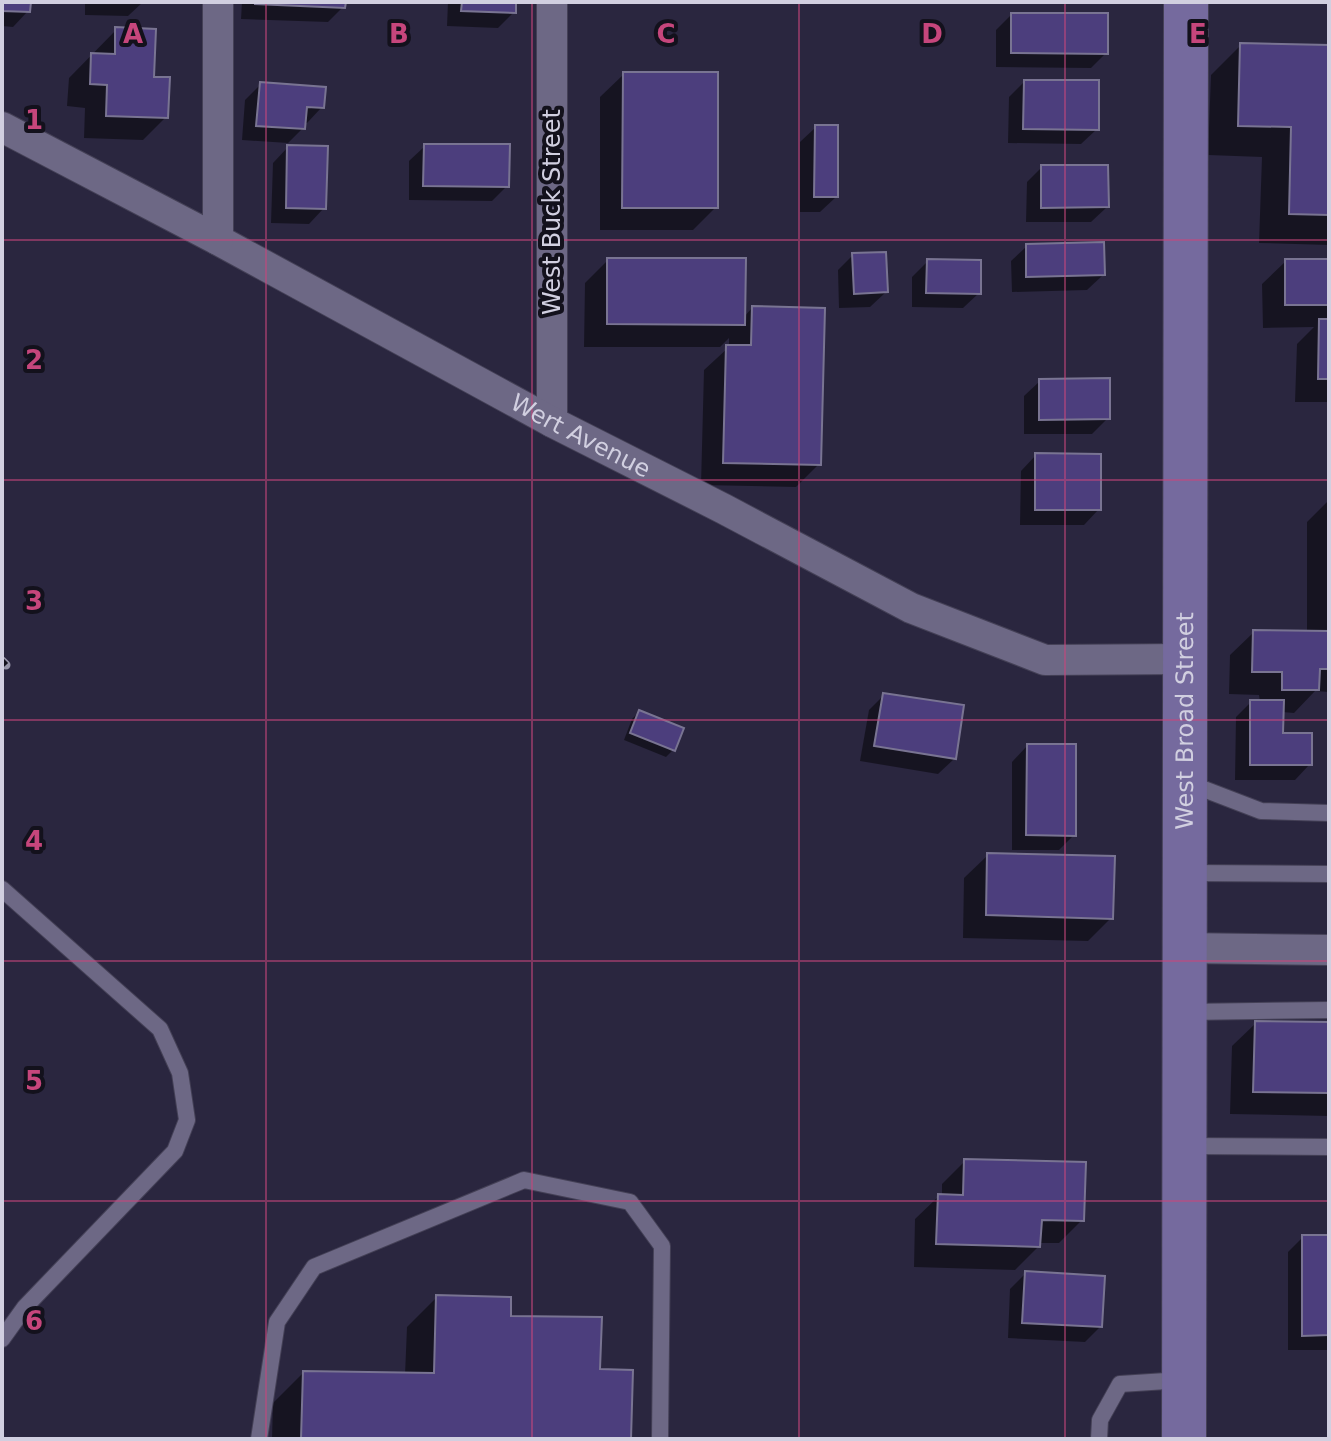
<svg xmlns="http://www.w3.org/2000/svg" width="1331" height="1441" font-family="'DejaVu Sans',sans-serif">
<rect width="100%" height="100%" fill="#2a263f"/>
<g fill="#0007">
<path d="M2 2H29L28 11 13 27 2 26Z"/>
<path d="M85 2H143L128 16 85 15Z"/>
<path d="M242 2H344L343 7 328 22 241 19Z"/>
<path d="M448 2H514V12L498 28 447 26Z"/>
<path d="M1011 15 1106 53 1091 68 996 67V30Z"/>
<path d="M116 30 152 79 166 117 143 140 84 138 85 108 67 106 69 78Z"/>
<path d="M1241 45 1329 47V245L1259 243 1262 157 1208 155 1211 75Z"/>
<path d="M624 74 716 207 693 230H600V97Z"/>
<path d="M1024 82 1097 129 1081 144 1008 143 1009 97Z"/>
<path d="M260 85 322 107 307 123H304L303 128 288 143 242 140 245 100Z"/>
<path d="M816 127 836 197 820 212H800V142Z"/>
<path d="M425 146 507 186 492 201 409 200V161Z"/>
<path d="M288 147 324 208 309 224 271 223 273 163Z"/>
<path d="M1042 167 1107 207 1091 222H1026L1027 182Z"/>
<path d="M1027 246 1103 275 1087 290 1012 292 1011 261Z"/>
<path d="M853 255 886 292 870 307 839 308 838 270Z"/>
<path d="M608 260 743 318 752 308 819 464 796 487 701 485 704 370 729 347V338L720 347H584L585 283Z"/>
<path d="M928 261 979 293 963 308 912 307V277Z"/>
<path d="M1286 261H1329V402H1295L1297 344 1314 327 1263 328 1262 284Z"/>
<path d="M1040 381 1108 418 1092 434H1024V396Z"/>
<path d="M1036 455 1099 509 1084 525H1020L1021 471Z"/>
<path d="M1329 500V692L1315 691 1294 713 1282 712 1281 735 1310 764 1295 780H1235L1236 717 1251 702H1260L1259 695 1229 694 1230 655 1254 632 1307 633V522Z"/>
<path d="M884 695 954 759 938 774 860 761 869 710Z"/>
<path d="M639 712 673 750 666 757 624 740 632 719Z"/>
<path d="M1027 746 1074 835 1059 850H1012V762Z"/>
<path d="M988 855 1111 918 1088 941 963 938 964 878Z"/>
<path d="M1256 1023 1329 1024V1116L1230 1114 1232 1046Z"/>
<path d="M965 1161 1082 1220 1059 1243H1038V1247L1015 1270 914 1267 915 1219 939 1196H942V1184Z"/>
<path d="M1303 1237H1329V1350H1288V1252Z"/>
<path d="M1026 1273 1100 1327 1085 1342 1008 1338 1010 1289Z"/>
<path d="M437 1297 509 1317 598 1371 629 1439H272L273 1403 303 1373 405 1375 407 1327Z"/>
</g>
<g fill="#4c3e7d" stroke="#797492" stroke-width="2">
<path d="M2 2H31L30 12 2 11Z"/>
<path d="M255 2H346L345 8 255 4Z"/>
<path d="M462 2H516V13L461 11Z"/>
<path d="M1011 13H1108V54L1011 53Z"/>
<path d="M115 27 156 29 154 77H170L168 118 106 116 107 85 90 84 91 53 115 54Z"/>
<path d="M1240 43 1329 45V215L1289 214 1291 127 1238 126Z"/>
<path d="M623 72H718V208H622Z"/>
<path d="M1024 80H1099V130L1023 129Z"/>
<path d="M260 82 326 87 324 108 307 107 305 129 256 126Z"/>
<path d="M815 125H838V197H814Z"/>
<path d="M424 144H510L509 187 423 186Z"/>
<path d="M287 145 328 146 326 209 286 208Z"/>
<path d="M1041 165H1108L1109 207 1041 208Z"/>
<path d="M1104 242 1105 275 1026 277V244Z"/>
<path d="M886 252 888 292 854 294 852 253Z"/>
<path d="M607 258H746L745 325 607 324Z"/>
<path d="M927 259 981 260V294L926 293Z"/>
<rect x="1285" y="259" width="44" height="46"/>
<path d="M752 306 825 308 821 465 723 463 726 345H751Z"/>
<path d="M1319 319H1329V379H1318Z"/>
<path d="M1110 378V419L1039 420V379Z"/>
<path d="M1035 453 1101 454V510H1035Z"/>
<path d="M1253 630 1329 631V669H1320L1319 690H1282V672H1252Z"/>
<path d="M883 693 964 705 956 759 874 746Z"/>
<path d="M1250 700H1284L1283 733H1312V765H1250Z"/>
<path d="M639 710 684 728 675 751 630 733Z"/>
<path d="M1027 744H1076V836L1026 835Z"/>
<path d="M987 853 1115 856 1113 919 986 915Z"/>
<path d="M1255 1021 1329 1022V1093L1253 1092Z"/>
<path d="M964 1159 1086 1162 1084 1221 1042 1220 1040 1247 936 1244 938 1194 963 1195Z"/>
<path d="M1302 1235H1329V1335L1302 1336Z"/>
<path d="M1025 1271 1105 1276 1102 1327 1022 1323Z"/>
<path d="M436 1295 511 1297V1316L602 1317 600 1369 633 1370 631 1439H301L303 1371 434 1373Z"/>
</g>
<g fill="none" stroke-linecap="round" stroke-linejoin="round">
<g stroke="#444056" stroke-width="18">
<g id="service">
<path d="M1188 783 1261 811 1329 813"/>
<path d="M1185 873 1329 874"/>
<path d="M2 889 160 1029 180 1073 187 1120 175 1151 25 1307 2 1339"/>
<path d="M1187 1012 1329 1010"/>
<path d="M1185 1146 1329 1147"/>
<path d="M259 1439 277 1322 314 1267 524 1180 630 1202 662 1246 660 1439"/>
<path d="M1099 1439 1100 1420 1120 1384 1182 1380"/>
</g>
</g>
<g stroke="#444056" stroke-width="32">
<g id="minor">
<path d="M552 2V422"/>
<path id="s1" d="M2 127 218 240 552 422 724 509 911 608 1045 660 1183 659"/>
<path d="M218 240V2"/>
<path d="M1184 948 1329 950"/>
</g>
</g>
<g stroke="#444056" stroke-width="46">
<g id="secondary">
<path id="s2" d="M1184 1439 1186 2"/>
</g>
</g>
<use href="#service" stroke="#6d6885" stroke-width="16"/>
<use href="#minor" stroke="#6d6885" stroke-width="30"/>
<use href="#secondary" stroke="#756a9e" stroke-width="44"/>
<g stroke="#9694a7" stroke-width="9">
<path id="rail" d="M2 661 6 665"/>
</g>
<use href="#rail" stroke="#13111c" stroke-width="6" stroke-dasharray="18" stroke-linecap="butt"/>
</g>
<path fill="none" stroke="#c6467c" stroke-width="2" stroke-opacity="0.55" d="M266 2V1439M532 2V1439M799 2V1439M1065 2V1439M2 240H1329M2 480H1329M2 720H1329M2 961H1329M2 1201H1329"/>
<g text-anchor="middle" stroke-width="8" stroke-linejoin="round" paint-order="stroke">
<g font-size="24" fill="#d1cfe0" stroke="#13111c">
<text transform="translate(552 212) rotate(-90)" y="8">West Buck Street</text>
<text dy="8" stroke="none"><textPath href="#s1" startOffset="656">Wert Avenue</textPath></text>
<text dy="8" stroke="none"><textPath href="#s2" startOffset="718">West Broad Street</textPath></text>
</g>
</g>
<g font-size="26" text-anchor="middle" font-weight="bold" fill="#c6467c" stroke="#13111c" stroke-width="8" stroke-linejoin="round" paint-order="stroke">
<text x="133" y="43">A</text>
<text x="399" y="43">B</text>
<text x="666" y="43">C</text>
<text x="932" y="43">D</text>
<text x="1198" y="43">E</text>
<text x="34" y="129">1</text>
<text x="34" y="369">2</text>
<text x="34" y="610">3</text>
<text x="34" y="850">4</text>
<text x="34" y="1090">5</text>
<text x="34" y="1330">6</text>
</g>
<rect width="1331" height="1441" fill="none" stroke="#d1cfe0" stroke-width="8"/>
</svg>
